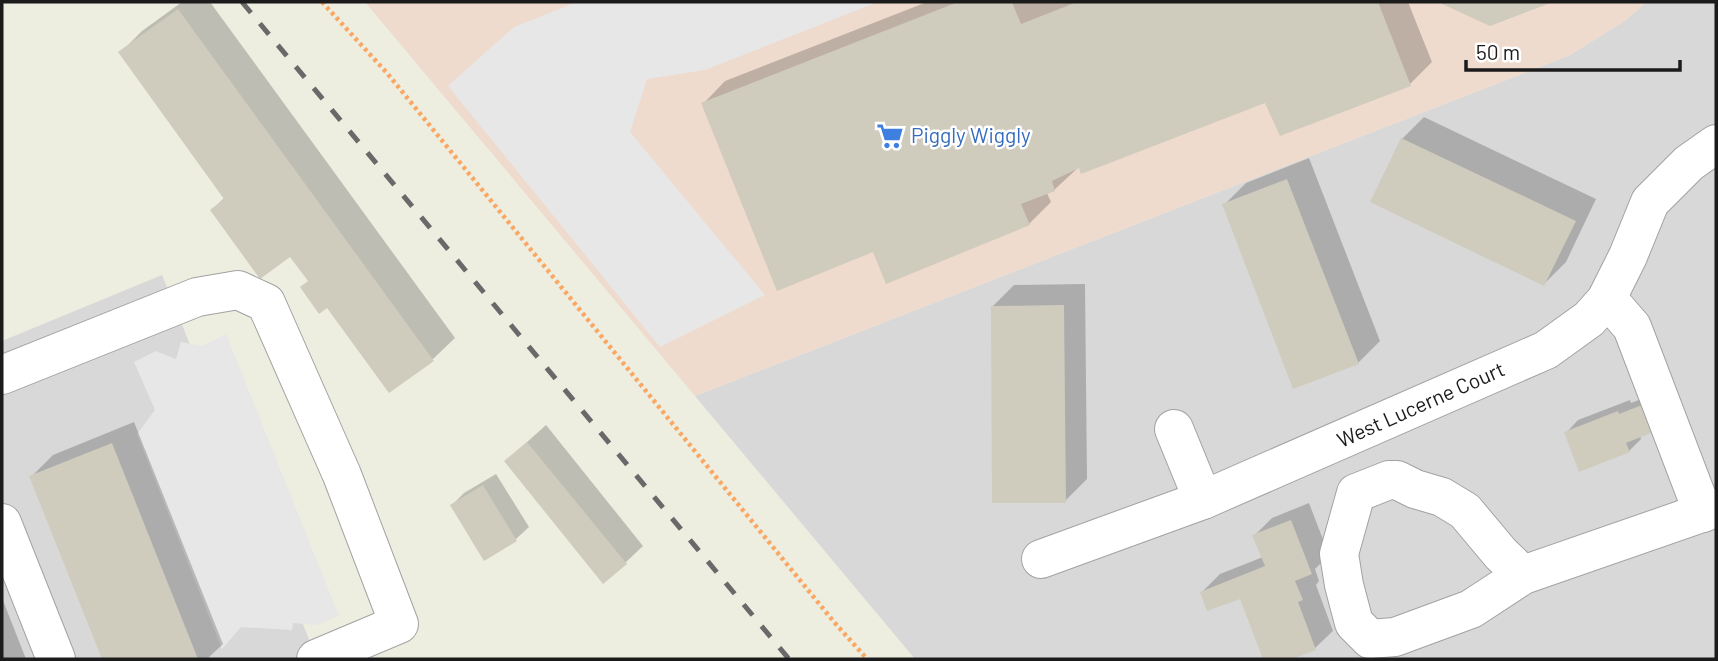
<svg xmlns="http://www.w3.org/2000/svg" width="1718" height="661" font-family="Barlow,sans-serif">
<rect width="100%" height="100%" fill="#edede0"/>
<g fill="#d9d8d8">
<path d="M1646 2H1716V659H915L695 396 1570 55 1626 20Z"/>
<path d="M162 275 317 659H2V341Z"/>
</g>
<path fill="#eedbce" d="M365 2H1646L1626 20 1570 55 695 396Z"/>
<g fill="#e7e7e7">
<path d="M577 2H878L705 70 647 79 630 132 765 295 660 347 448 86 514 27Z"/>
<path d="M226 334 339 616 316 625 293 623 292 630 241 627 222 649 137 434 155 410 134 362 156 351 176 359 181 342 202 346Z"/>
</g>
<g fill="#0003">
<path d="M182 2H210L455 338 433 359 309 280 291 255 212 210 225 197 120 53 142 31Z"/>
<path d="M927 2H1408L1432 62 1410 84 1265 100 1080 166 1054 190 1047 193 1051 202 1029 224 873 250 704 103 725 81Z"/>
<path d="M1442 2H1548L1490 24Z"/>
<path d="M1424 117 1596 199 1566 262 1544 284 1402 139Z"/>
<path d="M1309 158 1380 341 1358 363 1224 205 1246 183Z"/>
<path d="M1085 284 1087 479 1065 501 992 307 1014 285Z"/>
<path d="M1659 392 1640 436 1641 439 1629 451 1566 433 1578 420 1630 400 1631 403Z"/>
<path d="M134 422 223 644 207 659H104L31 477 53 455Z"/>
<path d="M546 425 643 546 625 563 506 461Z"/>
<path d="M496 474 529 527 516 539 484 559 452 505 464 493Z"/>
<path d="M1309 503 1329 555 1315 569 1319 581 1316 585 1333 631 1315 648 1287 659H1265L1241 596 1202 592 1220 574 1263 557 1255 535 1272 518Z"/>
<path d="M2 598 26 659H2Z"/>
</g>
<g fill="#cfcbbd">
<path d="M958 2H1012L1021 24 1077 2H1378L1411 86 1280 136 1265 103 1081 174 1079 168 1052 181 1055 191 1021 204 1030 225 886 284 873 252 777 291 701 103Z"/>
<path d="M1438 2H1553L1490 26Z"/>
<path d="M178 9 434 361 389 393 327 308 319 314 300 287 308 281 290 257 260 279 210 210 224 199 118 52Z"/>
<path d="M1401 138 1576 221 1544 286 1370 202Z"/>
<path d="M1287 179 1359 364 1293 389 1222 204Z"/>
<path d="M1064 305 1066 503H992L991 306Z"/>
<path d="M1647 403 1658 430 1626 443 1630 452 1579 472 1564 432 1618 411 1619 414Z"/>
<path d="M527 442 627 564 603 584 504 461Z"/>
<path d="M112 443 198 659H102L29 476Z"/>
<path d="M483 485 517 541 484 561 450 505Z"/>
<path d="M1291 520 1312 574 1295 581 1303 600 1298 602 1316 650 1292 659H1263L1240 599 1207 611 1200 592 1265 566 1252 535Z"/>
</g>
<g fill="none" stroke-linecap="round" stroke-linejoin="round">
<g stroke="#a2a2a2" stroke-width="40">
<g id="minor">
<path d="M1607 298 1632 327 1703 513"/>
<path d="M2 375 197 297 238 290 266 303 342 475 399 624 316 659"/>
<path d="M1174 429 1203 500"/>
<path d="M2 523 56 659"/>
<path d="M1041 559 1203 500 1546 350 1589 319 1606 300 1628 256 1650 202 1689 163 1716 144"/>
<path d="M1523 575 1501 554 1465 511 1442 497 1415 489 1397 480H1389L1356 493 1339 554 1344 585 1354 623 1370 639 1395 637 1471 609 1523 575 1716 508"/>
</g>
</g>
<path stroke="#faa763" stroke-width="4.5" stroke-dasharray="3.5 3.5" stroke-linecap="butt" d="M322 2 387 73 834 622 867 659"/>
<use href="#minor" stroke="#fff" stroke-width="38"/>
<path stroke="#696969" stroke-width="5" stroke-dasharray="14 14" stroke-linecap="butt" d="M242 2 789 659"/>
</g>
<defs>
<g id="supermarket-bare" transform="scale(2.1)"><path d="M-6-5.5h2.5l.6 2H6L4.5 2H-2.5L-4.4-4H-6ZM-1.5 3.2a1.3 1.3 0 1 0 .1 0ZM3 3.2a1.3 1.3 0 1 0 .1 0Z" fill="#3f7fe0" stroke="#fff" stroke-width="2.5" paint-order="stroke"/></g>
</defs>
<g fill-rule="evenodd">
<use href="#supermarket-bare" x="890" y="136"/>
</g>
<g text-anchor="middle" stroke-width="5" stroke-linejoin="round" paint-order="stroke">
<g font-size="21" fill="#366cbe" stroke="#fff" text-anchor="start">
<text x="911" y="143">Piggly Wiggly</text>
</g>
<g font-size="21" fill="#1b1b1b" stroke="#fff">
<text transform="translate(1421 405) rotate(-24)" y="7">West Lucerne Court</text>
</g>
</g>
<rect width="1718" height="661" fill="none" stroke="#1b1b1b" stroke-width="7"/>
<path d="M1466 60v10h214v-10" fill="none" stroke="#1b1b1b" stroke-width="3.5"/>
<text x="1476" y="60" font-size="21" fill="#1b1b1b" stroke="#ffffff" stroke-width="5" paint-order="stroke">50 m</text>
</svg>
